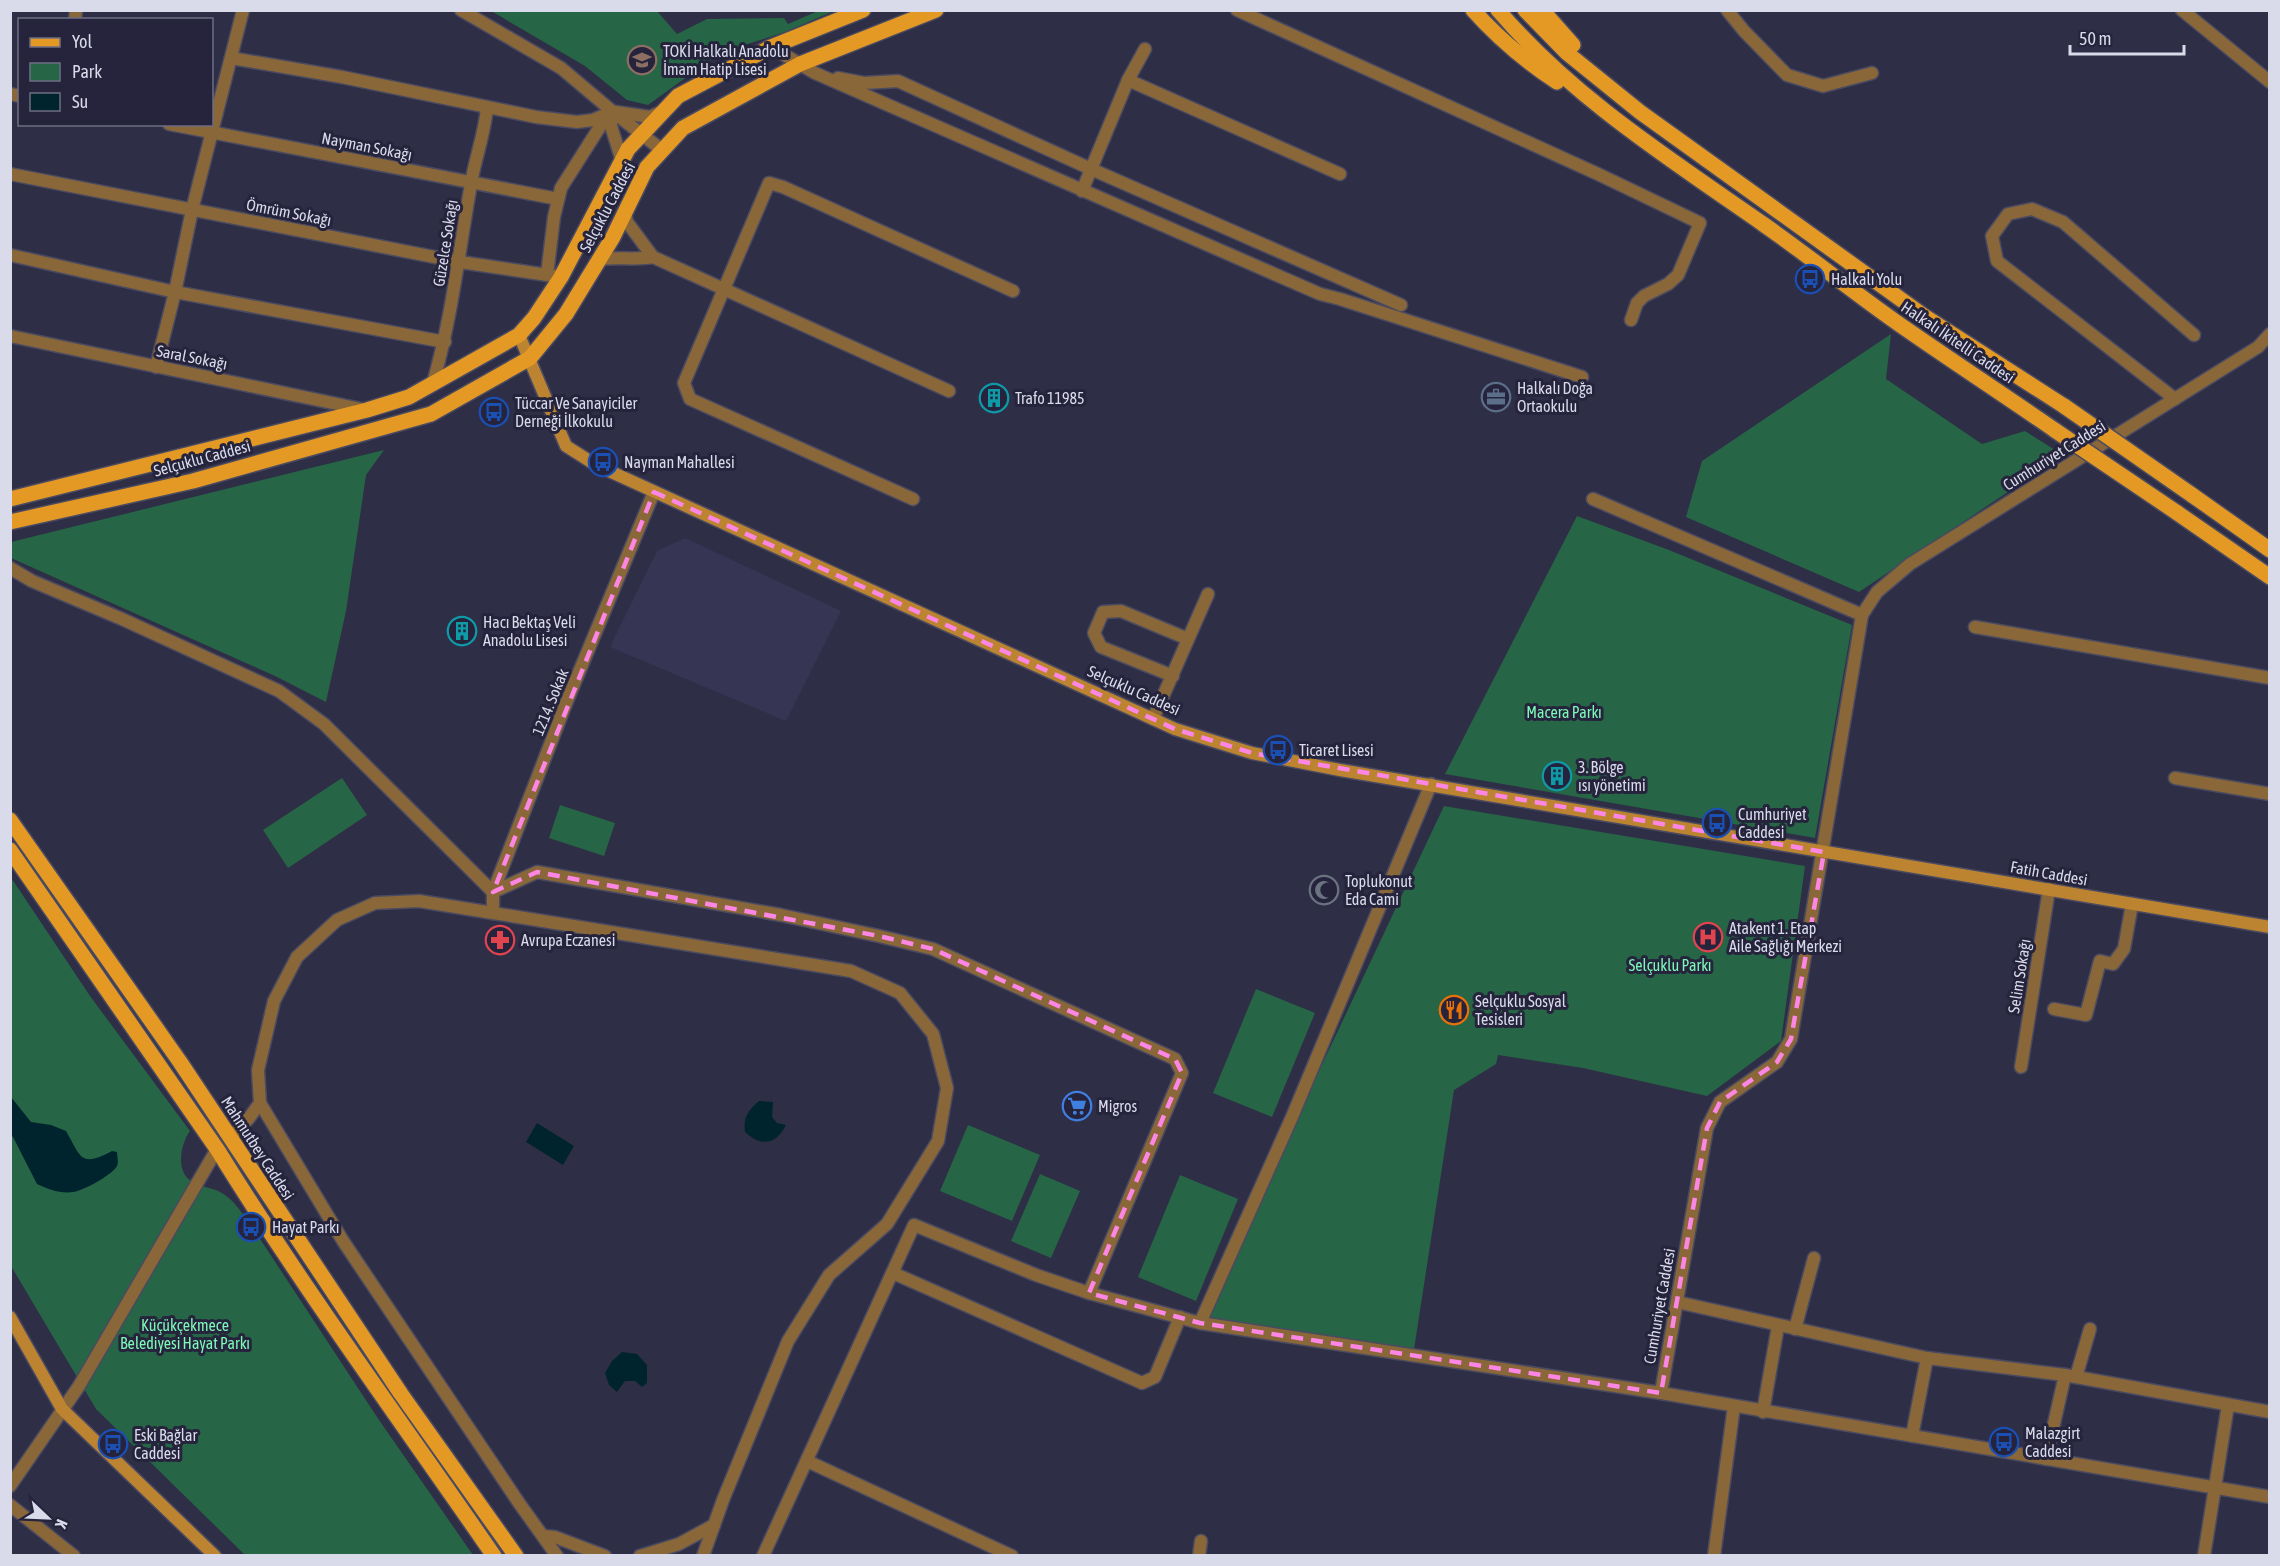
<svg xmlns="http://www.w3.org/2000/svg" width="2280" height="1566" font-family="'Asap Condensed',sans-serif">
<rect width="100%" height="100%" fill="#2f2e47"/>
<path fill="#373554" d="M685 538 841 611 786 721 610 647 657 551Z"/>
<g fill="#266545">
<path d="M491 11H657L677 34 707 19 784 18 788 24 818 11H834L785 32 720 53 648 105 627 100 585 66Z"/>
<path d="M1891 334 1886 379 1982 444 2025 431 2063 455 1859 592 1686 517 1702 461Z"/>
<path d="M384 450 366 475 346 611 326 702 275 676 11 558V542Z"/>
<path d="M1577 516 1669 550 1852 625 1815 838 1445 774Z"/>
<path d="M342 778 367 815 288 868 263 830Z"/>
<path d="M560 805 615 823 604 856 549 838Z"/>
<path d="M1444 806 1805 866 1781 1041 1707 1096 1583 1068 1498 1055 1496 1064 1454 1090 1413 1356 1200 1323Z"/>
<path d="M10 876 90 996 190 1131C181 1143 175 1171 191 1181 201 1188 215 1187 225 1195 234 1201 240 1211 247 1219L379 1420 473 1555H245L96 1409 11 1266Z"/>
<path d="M1256 989 1315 1013 1272 1117 1213 1093Z"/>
<path d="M968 1125 1040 1155 1012 1221 940 1191Z"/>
<path d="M1040 1174 1080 1191 1051 1258 1011 1241Z"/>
<path d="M1180 1175 1238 1199 1196 1301 1138 1277Z"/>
</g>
<g fill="#00242e">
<path d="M11 1097 31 1122 51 1125 66 1131C81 1157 80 1168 112 1151L117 1152C117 1157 119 1162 117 1166 112 1175 83 1191 73 1192 61 1194 47 1189 37 1184L13 1137 11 1135Z"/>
<path d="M759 1101 773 1102 772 1117 777 1123 786 1125C776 1145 761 1147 745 1132 743 1117 748 1111 759 1101Z"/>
<path d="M537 1123 574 1146 563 1165 526 1142Z"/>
<path d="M622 1352 637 1354 647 1365V1383L642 1387 635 1381H625L617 1392 609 1385 605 1373 612 1361Z"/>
</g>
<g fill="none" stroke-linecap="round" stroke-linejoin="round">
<g stroke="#4a4a61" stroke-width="15">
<g id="street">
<path d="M461 10 561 68 612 111 663 151"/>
<path d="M1237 10 1600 175 1700 223 1678 275 1668 284 1644 296 1637 303 1631 320"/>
<path d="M1727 10 1744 31 1787 75 1823 86 1872 73"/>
<path d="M2182 10 2270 82"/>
<path d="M75 20 76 10"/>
<path d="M771 47 815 73 1320 294 1340 299 1582 377"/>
<path d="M231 58 342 77 536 117 577 122 593 120 607 114"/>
<path d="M838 78 864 83 898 81 1091 169 1401 305"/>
<path d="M1128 80 1340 174"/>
<path d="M10 94 20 96"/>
<path d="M612 111 611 126 622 161"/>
<path d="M616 112 650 117 663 111"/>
<path d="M169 124 558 199"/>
<path d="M10 174 460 262 561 277"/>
<path d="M1082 191 1128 80 1145 49"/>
<path d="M625 213 627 222 653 257 949 391"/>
<path d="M10 255 175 292 445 342"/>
<path d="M600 259C617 257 637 260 653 257"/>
<path d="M547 275 554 217 561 188 608 114"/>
<path d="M10 336 366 410"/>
<path d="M156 367 175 292 192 210 243 10"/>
<path d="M433 383C452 317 459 251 471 184 475 158 485 133 487 107"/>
<path d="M2175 399 1997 261 1992 236 2008 214 2032 209 2063 222 2194 335"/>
<path d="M913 499 690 399 684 383 769 183 783 187 1013 291"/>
<path d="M1593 499 1862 615"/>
<path d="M10 568 32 581 122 619 279 691 324 724 493 892 567 701 654 492"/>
<path d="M1975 627 2270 678"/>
<path d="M1173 676 1101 647 1094 633 1103 612 1121 611 1188 639"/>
<path d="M1153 719 1208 594"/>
<path d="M2175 778 2270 794"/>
<path d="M493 913 851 971 900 993 933 1034 947 1088 938 1141 887 1224 829 1275 788 1341 723 1500 703 1556"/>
<path d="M2054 1009 2086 1015 2100 961 2113 964 2124 949 2132 904"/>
<path d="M2021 1067 2049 889"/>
<path d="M230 1138 249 1118 260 1103"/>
<path d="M893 1273 1142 1383 1155 1377 1180 1317"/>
<path d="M1677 1302 1927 1358 2065 1375 2270 1412"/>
<path d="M1200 1323 1292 1117 1431 784"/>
<path d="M1795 1329 1814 1258"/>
<path d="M2076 1377 2090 1329"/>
<path d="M1661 1393 1707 1128 1720 1102 1777 1062 1791 1039 1862 615 1877 592 1910 564 2258 347 2270 334"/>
<path d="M1763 1412 1778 1326"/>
<path d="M1912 1436 1927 1358"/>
<path d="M2046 1459 2065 1375"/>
<path d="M807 1461 1012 1556"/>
<path d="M10 1486 79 1386 217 1149"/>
<path d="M10 1505 74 1556"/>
<path d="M543 1536 555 1537 605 1556"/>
<path d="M557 1556 519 1503 343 1241 260 1103 258 1070 274 1001 297 957 337 920 375 903 419 901 493 913V892L537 872 781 915 879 936 933 949 1175 1059 1182 1073 1089 1293"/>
<path d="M640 1556 679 1544 714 1525"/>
<path d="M763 1556 914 1225 1036 1275 1089 1293 1200 1323 1661 1393 2270 1497"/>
<path d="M1199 1556 1201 1541"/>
<path d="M1714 1556 1734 1406"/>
<path d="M2204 1556 2228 1405"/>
</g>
</g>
<g stroke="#4a4a61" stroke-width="15">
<g id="secondary">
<path d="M519 335 566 446 596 465 1175 729 1252 753 1340 770 2270 927"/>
<path d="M10 1317 62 1409 215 1556"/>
</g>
</g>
<g stroke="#4a4a61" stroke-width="18">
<g id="primary">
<path d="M1473 10C1498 38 1525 61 1557 82"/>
<path d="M1498 10C1572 97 1670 159 1763 224 1812 258 1859 297 1909 331 1958 365 2007 397 2056 431"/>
<path d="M1525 10 1567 53 1640 112 1924 316 2064 406"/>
<path d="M1542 10 1573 45"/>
<path d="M2192 495 2270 550"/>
<path d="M10 499 367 410 409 397 519 335 534 318 561 277 628 149 678 96 771 47 863 10"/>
<path d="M2176 512 2270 577"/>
<path d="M10 522 193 481 431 414 530 358 566 314 613 237 647 167 683 128 800 64 936 10"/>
<path d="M10 820 180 1062 401 1394 516 1556"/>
<path d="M10 850 217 1149C303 1288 401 1421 494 1556"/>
</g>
</g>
<use href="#street" stroke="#8a6738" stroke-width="12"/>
<use href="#secondary" stroke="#bc8431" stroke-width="12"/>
<use href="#primary" stroke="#e39924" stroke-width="15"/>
<g stroke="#4a4a61" stroke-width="18" stroke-linecap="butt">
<g id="primary-bridge">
<path d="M2064 406 2192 495"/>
<path d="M2056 431 2176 512"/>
</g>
</g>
<use href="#primary-bridge" stroke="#e39924" stroke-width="15"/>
</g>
<path fill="none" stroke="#fc86e4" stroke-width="4.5" stroke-dasharray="12 8" stroke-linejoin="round" d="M654 492 1175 729 1252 753 1824 852 1791 1039 1777 1062 1720 1102 1707 1128 1661 1393 1200 1323 1089 1293 1182 1073 1175 1059 933 949 879 936 537 872 493 892Z"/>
<defs>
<g id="school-ring" transform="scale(1.5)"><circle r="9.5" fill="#25243c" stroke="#8d6e63" stroke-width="1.5"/><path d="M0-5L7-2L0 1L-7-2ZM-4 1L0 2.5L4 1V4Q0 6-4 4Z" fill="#8d6e63"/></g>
<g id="bus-ring" transform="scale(1.5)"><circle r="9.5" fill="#25243c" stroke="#1a4fb4" stroke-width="1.5"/><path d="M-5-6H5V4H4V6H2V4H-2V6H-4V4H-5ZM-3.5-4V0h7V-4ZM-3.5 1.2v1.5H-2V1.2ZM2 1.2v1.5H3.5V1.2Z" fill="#1a4fb4"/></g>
<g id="office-ring" transform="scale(1.5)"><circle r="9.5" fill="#25243c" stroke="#5c6f8a" stroke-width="1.5"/><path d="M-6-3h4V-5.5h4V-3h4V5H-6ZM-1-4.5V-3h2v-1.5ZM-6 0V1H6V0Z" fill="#5c6f8a"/></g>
<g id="building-ring" transform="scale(1.5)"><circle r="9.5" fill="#25243c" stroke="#0f9aa8" stroke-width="1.5"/><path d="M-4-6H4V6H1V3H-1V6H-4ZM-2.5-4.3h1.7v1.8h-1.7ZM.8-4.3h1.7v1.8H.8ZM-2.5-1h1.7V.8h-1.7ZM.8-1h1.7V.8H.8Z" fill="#0f9aa8"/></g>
<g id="mosque-ring" transform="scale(1.5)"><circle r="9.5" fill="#25243c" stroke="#6b7280" stroke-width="1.5"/><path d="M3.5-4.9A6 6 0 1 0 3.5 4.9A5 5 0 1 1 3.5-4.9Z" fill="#6b7280"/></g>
<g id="hospital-ring" transform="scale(1.5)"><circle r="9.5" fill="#25243c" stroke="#e0444e" stroke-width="1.5"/><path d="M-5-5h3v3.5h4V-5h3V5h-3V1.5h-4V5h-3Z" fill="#e0444e"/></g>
<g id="pharmacy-ring" transform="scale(1.5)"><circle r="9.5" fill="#25243c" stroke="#e0444e" stroke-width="1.5"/><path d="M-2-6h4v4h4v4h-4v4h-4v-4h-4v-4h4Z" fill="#e0444e"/></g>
<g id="restaurant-ring" transform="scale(1.5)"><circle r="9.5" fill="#25243c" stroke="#e8710a" stroke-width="1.5"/><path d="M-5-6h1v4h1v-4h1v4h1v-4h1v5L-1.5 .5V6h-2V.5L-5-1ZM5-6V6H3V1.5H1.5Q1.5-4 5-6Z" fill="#e8710a"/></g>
<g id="supermarket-ring" transform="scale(1.5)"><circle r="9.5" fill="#25243c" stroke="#3f7fe0" stroke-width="1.5"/><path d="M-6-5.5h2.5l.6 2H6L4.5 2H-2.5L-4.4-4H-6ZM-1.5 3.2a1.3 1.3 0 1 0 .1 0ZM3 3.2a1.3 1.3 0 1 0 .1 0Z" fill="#3f7fe0"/></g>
</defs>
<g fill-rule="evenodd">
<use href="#school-ring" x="642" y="60"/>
<use href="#bus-ring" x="1810" y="279"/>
<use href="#office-ring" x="1496" y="397"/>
<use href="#building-ring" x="994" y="398"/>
<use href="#bus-ring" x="494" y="412"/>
<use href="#bus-ring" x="603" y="462"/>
<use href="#building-ring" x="462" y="631"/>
<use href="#bus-ring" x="1278" y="750"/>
<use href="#building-ring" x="1557" y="776"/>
<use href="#bus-ring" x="1717" y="823"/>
<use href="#mosque-ring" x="1324" y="890"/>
<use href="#hospital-ring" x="1708" y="937"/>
<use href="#pharmacy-ring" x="500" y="940"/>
<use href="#restaurant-ring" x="1454" y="1010"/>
<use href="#supermarket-ring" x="1077" y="1106"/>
<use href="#bus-ring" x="251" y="1227"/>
<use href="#bus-ring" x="2004" y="1442"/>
<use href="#bus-ring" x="113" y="1444"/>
</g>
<g text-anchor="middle" stroke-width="6" stroke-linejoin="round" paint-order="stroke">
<g font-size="16" fill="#d9daea" stroke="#25243c" text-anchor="start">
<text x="663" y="57">TOKİ Halkalı Anadolu<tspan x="663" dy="18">İmam Hatip Lisesi</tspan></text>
<text x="1831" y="285">Halkalı Yolu</text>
<text x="1517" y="394">Halkalı Doğa<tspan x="1517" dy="18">Ortaokulu</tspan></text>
<text x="1015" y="404">Trafo 11985</text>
<text x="515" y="409">Tüccar Ve Sanayiciler<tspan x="515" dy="18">Derneği İlkokulu</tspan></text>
<text x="624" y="468">Nayman Mahallesi</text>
<text x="483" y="628">Hacı Bektaş Veli<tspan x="483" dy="18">Anadolu Lisesi</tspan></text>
<text x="1299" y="756">Ticaret Lisesi</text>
<text x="1578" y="773">3. Bölge<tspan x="1578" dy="18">ısı yönetimi</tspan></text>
<text x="1738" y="820">Cumhuriyet<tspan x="1738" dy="18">Caddesi</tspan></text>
<text x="1345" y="887">Toplukonut<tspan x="1345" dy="18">Eda Cami</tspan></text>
<text x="1729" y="934">Atakent 1. Etap<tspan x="1729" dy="18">Aile Sağlığı Merkezi</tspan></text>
<text x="521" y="946">Avrupa Eczanesi</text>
<text x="1475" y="1007">Selçuklu Sosyal<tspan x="1475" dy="18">Tesisleri</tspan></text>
<text x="1098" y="1112">Migros</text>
<text x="272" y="1233">Hayat Parkı</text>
<text x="2025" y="1439">Malazgirt<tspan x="2025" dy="18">Caddesi</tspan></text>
<text x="134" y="1441">Eski Bağlar<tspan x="134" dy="18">Caddesi</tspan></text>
</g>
<g font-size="16" fill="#d9daea" stroke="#25243c">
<text transform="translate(367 146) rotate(11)" y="6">Nayman Sokağı</text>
<text transform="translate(607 207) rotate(-62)" y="6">Selçuklu Caddesi</text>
<text transform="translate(289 212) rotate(11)" y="6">Ömrüm Sokağı</text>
<text transform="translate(445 243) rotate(-81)" y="6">Güzelce Sokağı</text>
<text transform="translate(1958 342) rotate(34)" y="6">Halkalı İkitelli Caddesi</text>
<text transform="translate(192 357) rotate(11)" y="6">Saral Sokağı</text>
<text transform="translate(2054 455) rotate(-32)" y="6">Cumhuriyet Caddesi</text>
<text transform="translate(202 458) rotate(-15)" y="6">Selçuklu Caddesi</text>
<text transform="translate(1134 690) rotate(24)" y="6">Selçuklu Caddesi</text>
<text transform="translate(550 702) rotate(-68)" y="6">1214. Sokak</text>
<text transform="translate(2049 873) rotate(10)" y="6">Fatih Caddesi</text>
<text transform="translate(2019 976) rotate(-81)" y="6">Selim Sokağı</text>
<text transform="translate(258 1148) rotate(57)" y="6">Mahmutbey Caddesi</text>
<text transform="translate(1659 1306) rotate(-80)" y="6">Cumhuriyet Caddesi</text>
</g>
<g font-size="16" fill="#7df8b6" stroke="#25243c">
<text x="1564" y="718">Macera Parkı</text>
<text x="1670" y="971">Selçuklu Parkı</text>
<text x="185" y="1331">Küçükçekmece<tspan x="185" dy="18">Belediyesi Hayat Parkı</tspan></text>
</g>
</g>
<rect width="2280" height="1566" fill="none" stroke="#d9daea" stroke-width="24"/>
<rect x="18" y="18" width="195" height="108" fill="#25243c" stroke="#6d6d82" stroke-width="1.5"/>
<rect x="30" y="38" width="30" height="9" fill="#e39924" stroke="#6d6d82" stroke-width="1.5"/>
<text x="72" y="48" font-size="18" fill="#d9daea">Yol</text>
<rect x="30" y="63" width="30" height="18" fill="#266545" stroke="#6d6d82" stroke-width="1.5"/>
<text x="72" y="78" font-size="18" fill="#d9daea">Park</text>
<rect x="30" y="93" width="30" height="18" fill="#00242e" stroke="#6d6d82" stroke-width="1.5"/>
<text x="72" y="108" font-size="18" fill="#d9daea">Su</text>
<g transform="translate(48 1518) rotate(113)" stroke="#25243c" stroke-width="4.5" paint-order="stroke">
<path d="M0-4.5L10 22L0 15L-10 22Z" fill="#d9daea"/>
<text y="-9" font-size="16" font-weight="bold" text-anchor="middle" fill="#d9daea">K</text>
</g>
<path d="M2070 45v9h114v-9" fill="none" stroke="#d9daea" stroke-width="3"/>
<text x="2079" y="45" font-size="18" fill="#d9daea" stroke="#25243c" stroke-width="4.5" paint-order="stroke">50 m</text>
</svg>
